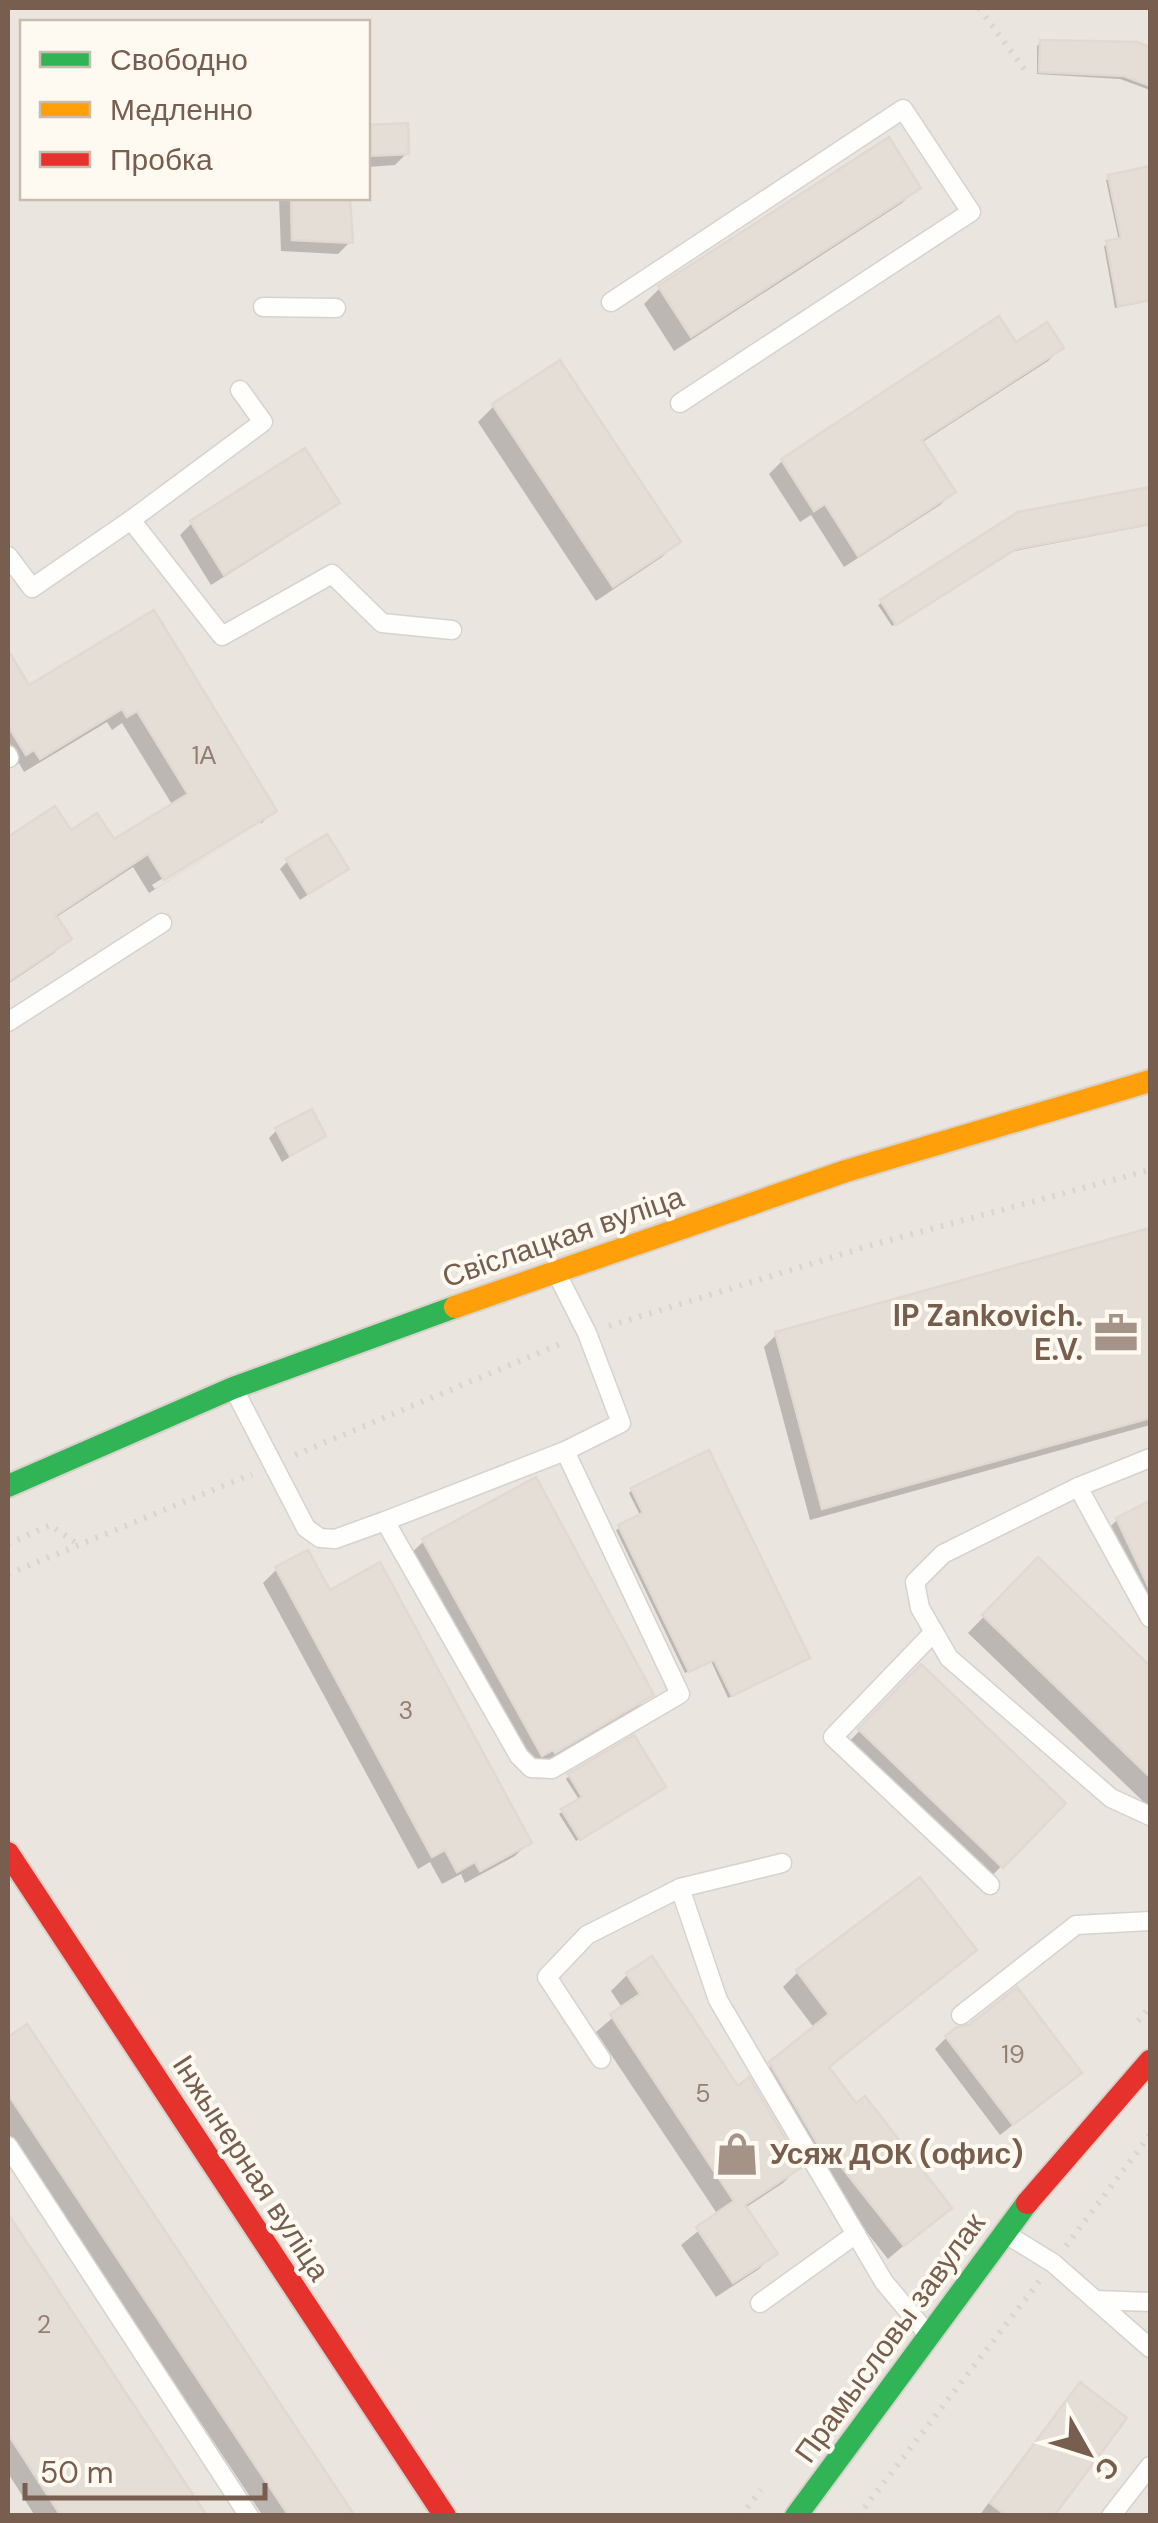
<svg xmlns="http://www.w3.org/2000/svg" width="1158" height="2523" font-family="'DM Sans',sans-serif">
<rect width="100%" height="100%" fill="#f8f5ef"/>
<path fill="#ebe5df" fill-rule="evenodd" d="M8 8H1150V2515L8 2516ZM22 22H368V198H22Z"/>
<g fill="#0003">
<path d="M1041 42 1136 44 1150 49V90L1120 79 1037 74V46Z"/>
<path d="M405 125 407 153 395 165 368 167V128Z"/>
<path d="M1150 168V301L1115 308 1104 246 1119 241 1106 180Z"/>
<path d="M918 187 902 203 674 351 644 304 660 288Z"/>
<path d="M279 198H347L350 242 338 254 281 251Z"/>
<path d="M1015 345 1061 348 1048 361 921 443 953 492 940 505 844 567 811 515 800 522 769 474 782 461Z"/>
<path d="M494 406 677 542 662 557 596 601 478 422Z"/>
<path d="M1150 490V525L1010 552 892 626 878 605 1018 515Z"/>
<path d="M336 502 324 514 211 585 180 535 192 523Z"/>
<path d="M153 613 274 810 261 824V818L152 885 155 889 260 824 149 893 133 867 55 918 69 938 54 953 8 984V840L54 809 71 834 113 842 173 806 122 723 112 730 107 722 24 772 19 763 10 768 8 764V664L11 661 28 689Z"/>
<path d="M288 861 346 869 300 900 280 869Z"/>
<path d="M277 1130 323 1135 282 1162 269 1138Z"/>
<path d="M1150 1230V1425L810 1520 764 1347 776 1335Z"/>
<path d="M632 1490 804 1661 728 1698 711 1661 685 1673 616 1530 641 1517 629 1493Z"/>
<path d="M1150 1504V1628L1104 1533 1117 1520Z"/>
<path d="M424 1541 651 1694 635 1710 538 1767 525 1770 408 1556Z"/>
<path d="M1038 1561 1150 1669V1808L968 1633Z"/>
<path d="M277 1569 329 1593 529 1842 515 1856 465 1883 461 1874 442 1884 430 1862 418 1869 263 1583Z"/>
<path d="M921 1667 1062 1803 986 1882 845 1746Z"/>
<path d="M569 1776 660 1790 576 1841 559 1814 580 1801 566 1779Z"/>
<path d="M974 1950 827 2069 856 2107 949 2207 888 2259 812 2163 756 2079 815 2029 783 1987 798 1972Z"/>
<path d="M651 1960 737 2090 799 2167 783 2183 745 2208 774 2253 759 2269 716 2297 681 2245 718 2215 596 2032 623 2009 611 1991 627 1975Z"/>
<path d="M970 2027 1066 2084 1000 2135 935 2049 947 2037Z"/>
<path d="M27 2028 338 2516H263L8 2133V2040Z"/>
<path d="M8 2218 204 2516H35L8 2473Z"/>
<path d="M1080 2385 1054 2512 1059 2516H979L1065 2401Z"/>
</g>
<g fill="#e5ded6" stroke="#e1d9d1" stroke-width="2.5">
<path d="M1040 40 1137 42 1150 47V86L1124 76 1039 72Z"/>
<path d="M408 123 409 154 368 156V125Z"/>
<path d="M889 137 921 188 691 337 658 286Z"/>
<path d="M1150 166V300L1118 306 1106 241 1121 238 1108 175Z"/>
<path d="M291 198H350L353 243 292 240Z"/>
<path d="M999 316 1016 342 1047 322 1064 348 922 440 956 492 858 556 825 504 814 511 781 459Z"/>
<path d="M560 360 681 542 613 587 492 404Z"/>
<path d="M305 448 340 503 224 575 190 521Z"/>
<path d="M1150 487V524L1016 549 896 625 880 600 1018 512Z"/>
<path d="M154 610 277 811 164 880 148 854 56 915 72 939 8 982V837L55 806 71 830 97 813 114 839 188 794 137 711 127 717 122 709 40 759 34 750 26 755 8 726V650L29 685Z"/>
<path d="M327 834 349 869 308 894 286 859Z"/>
<path d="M312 1109 326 1136 290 1156 275 1128Z"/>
<path d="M1150 1228V1418L822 1509 775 1332Z"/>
<path d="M709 1450 810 1658 732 1696 714 1660 689 1672 618 1525 643 1513 631 1488Z"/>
<path d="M536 1477 654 1695 555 1753 553 1750 542 1756 422 1539Z"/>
<path d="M1150 1501V1590L1116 1518Z"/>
<path d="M308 1550 330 1590 380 1562 532 1843 480 1871 475 1862 457 1872 445 1850 432 1857 275 1567Z"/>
<path d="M1038 1557 1150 1666V1777L982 1615Z"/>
<path d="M921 1664 1066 1803 1003 1868 858 1729Z"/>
<path d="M634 1735 666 1787 580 1840 561 1809 582 1797 568 1774Z"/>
<path d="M920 1877 977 1950 829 2067 856 2103 865 2096 952 2208 904 2246 828 2150 823 2153 769 2062 829 2014 796 1970Z"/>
<path d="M652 1956 738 2086 749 2077 802 2167 745 2205 778 2254 733 2283 696 2227 734 2201 610 2014 640 1994 626 1973Z"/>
<path d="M1017 1987 1082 2073 1013 2125 945 2036 957 2027 969 2025Z"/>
<path d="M27 2024 355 2516H289L8 2094V2037Z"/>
<path d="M8 2214 207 2516H61L8 2434Z"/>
<path d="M1080 2382 1127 2418 1054 2516H1007L990 2503Z"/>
</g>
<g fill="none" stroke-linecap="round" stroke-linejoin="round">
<g stroke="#d7d2cd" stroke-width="21">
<g id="lane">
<path d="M611 302 903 109 971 212 680 403"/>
<path d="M263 307 336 308"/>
<path d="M240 390 263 422 131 520 222 636 332 574 382 623 452 630"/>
<path d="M8 556 32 588 131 520"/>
<path d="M8 755 9 758"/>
<path d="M8 1022 162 923"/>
<path d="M557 1274 587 1333 621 1423 565 1451 680 1694 552 1769 531 1768 519 1756 385 1521 565 1451"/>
<path d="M236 1393 306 1528 320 1538 335 1539 385 1521"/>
<path d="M1150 1458 1078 1487 943 1554 915 1582 920 1608 949 1658 1111 1798 1150 1816"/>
<path d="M1078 1487 1150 1618"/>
<path d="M934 1632 833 1737 990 1885"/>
<path d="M782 1863 680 1888 718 2000 884 2282 926 2332"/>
<path d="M961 2015 1076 1925 1150 1921"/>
<path d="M601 2059 547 1977 587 1935 680 1888"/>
<path d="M8 2146 249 2516"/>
<path d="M1009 2236 1053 2263 1150 2348"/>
<path d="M1095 2300 1150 2302"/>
<path d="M760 2303 856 2234"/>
<path d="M1111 2516 1150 2466"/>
</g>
</g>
<g stroke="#d8d2cb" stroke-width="26">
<g id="fast">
<path d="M8 1486 233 1388 455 1307"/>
<path d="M796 2516 1027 2203"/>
</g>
</g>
<g stroke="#d8d2cb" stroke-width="26">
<path id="slow" d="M455 1307 846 1171 1150 1081"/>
</g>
<g stroke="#d8d2cb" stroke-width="26">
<g id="jam">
<path d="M8 1853 445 2516"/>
<path d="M1027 2203 1150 2061"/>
</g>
</g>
<g stroke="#dad5d0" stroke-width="6" stroke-dasharray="2.5 8" stroke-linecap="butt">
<path d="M979 8 1028 74"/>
<path d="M609 1326 875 1244 1150 1170"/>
<path d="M295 1455 565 1342"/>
<path d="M8 1544 50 1525 79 1545"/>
<path d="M8 1574 252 1474"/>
<path d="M1138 2021 1150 2007"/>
<path d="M1066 2246 1150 2135"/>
<path d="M741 2516 761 2490"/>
<path d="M858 2516 1041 2279"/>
</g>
<use href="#lane" stroke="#fefefd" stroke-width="18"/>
<use href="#fast" stroke="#30b455" stroke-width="22"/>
<use href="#slow" stroke="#ff9f0a" stroke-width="22"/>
<use href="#jam" stroke="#e5322d" stroke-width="22"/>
</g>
<defs>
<g id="office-bare" transform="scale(3.45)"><path d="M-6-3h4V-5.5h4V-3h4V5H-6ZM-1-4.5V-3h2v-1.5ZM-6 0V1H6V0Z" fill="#a49386" stroke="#fefaf2" stroke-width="2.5" paint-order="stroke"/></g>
<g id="shop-bare" transform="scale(3.45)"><path d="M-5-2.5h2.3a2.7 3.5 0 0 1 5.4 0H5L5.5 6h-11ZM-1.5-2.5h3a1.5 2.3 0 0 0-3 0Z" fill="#a49386" stroke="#fefaf2" stroke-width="2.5" paint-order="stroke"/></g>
</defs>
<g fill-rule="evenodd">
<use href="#office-bare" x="1116" y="1333"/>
<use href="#shop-bare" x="737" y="2154"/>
</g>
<g text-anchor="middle" stroke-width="8" stroke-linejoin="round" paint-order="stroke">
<g font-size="25" fill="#948072">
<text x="204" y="764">1А</text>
<text x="406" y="1719">3</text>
<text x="1013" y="2063">19</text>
<text x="703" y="2102">5</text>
<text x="44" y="2333">2</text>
</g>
<g font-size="30" fill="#775e4e" stroke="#fefaf2">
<text transform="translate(563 1237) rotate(-19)" y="10">Свіслацкая вуліца</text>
<text transform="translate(251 2168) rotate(57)" y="10">Інжынерная вуліца</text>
<text transform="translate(890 2338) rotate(-54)" y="10">Прамысловы завулак</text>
</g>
<g font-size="30" font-weight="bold" fill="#775e4e" stroke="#fefaf2" text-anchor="end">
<text x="1083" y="1326">IP Zankovich.<tspan x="1083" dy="34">E.V.</tspan></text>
<text x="770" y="2164" text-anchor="start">Усяж ДОК (офис)</text>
</g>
</g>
<rect width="1158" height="2523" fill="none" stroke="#775e4e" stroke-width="20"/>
<rect x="20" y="20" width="350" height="180" fill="#fefaf2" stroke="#c8bcb0" stroke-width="2.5"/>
<rect x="40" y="52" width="50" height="15" fill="#30b455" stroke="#c8bcb0" stroke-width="2.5"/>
<text x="110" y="70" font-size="30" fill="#775e4e">Свободно</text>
<rect x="40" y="102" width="50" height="15" fill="#ff9f0a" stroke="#c8bcb0" stroke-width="2.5"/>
<text x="110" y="120" font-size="30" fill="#775e4e">Медленно</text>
<rect x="40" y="152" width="50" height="15" fill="#e5322d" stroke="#c8bcb0" stroke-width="2.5"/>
<text x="110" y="170" font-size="30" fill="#775e4e">Пробка</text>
<g transform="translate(1088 2453) rotate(129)" stroke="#fefaf2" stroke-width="8" paint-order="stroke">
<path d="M0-8L18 38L0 25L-18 38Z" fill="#775e4e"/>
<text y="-15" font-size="28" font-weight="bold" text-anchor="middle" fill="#775e4e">С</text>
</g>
<path d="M25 2483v15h240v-15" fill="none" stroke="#775e4e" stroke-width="5"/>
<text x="40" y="2483" font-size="30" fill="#775e4e" stroke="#fefaf2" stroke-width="8" paint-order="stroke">50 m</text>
</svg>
